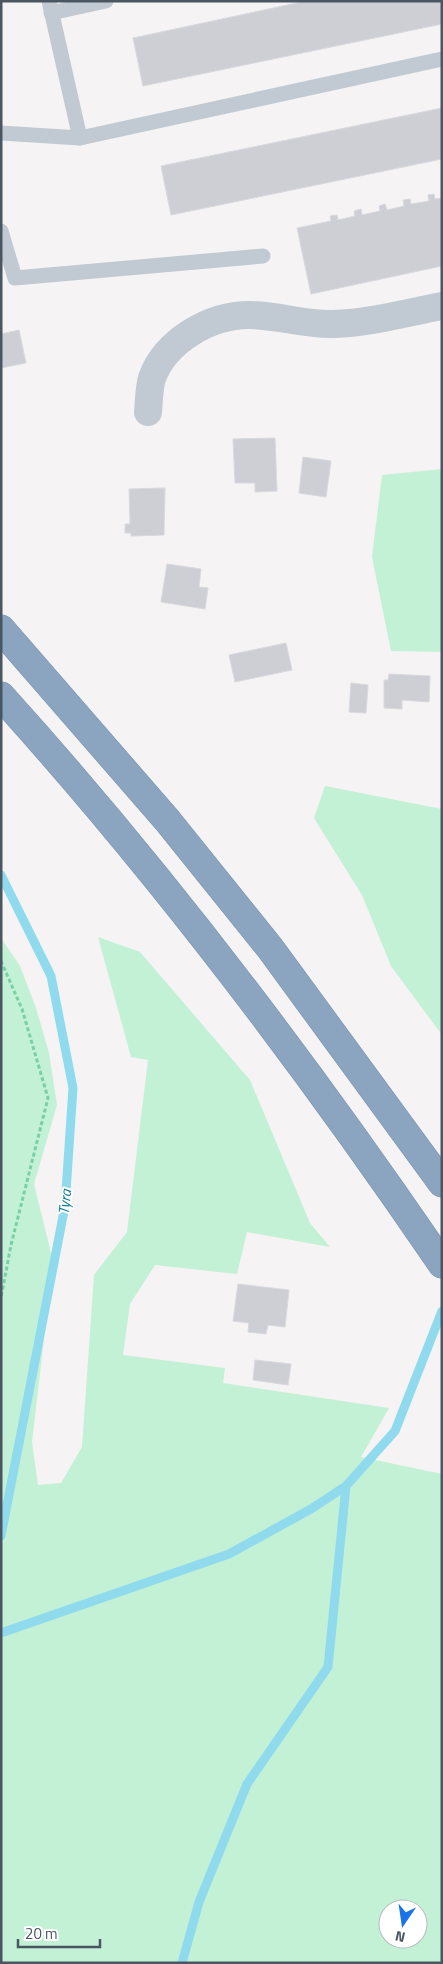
<svg xmlns="http://www.w3.org/2000/svg" width="443" height="1964" font-family="'Titillium Web',sans-serif">
<rect width="100%" height="100%" fill="#f5f3f3"/>
<g fill="#c3f1d5" fill-rule="evenodd">
<path d="M442 469V652L391 651 372 557 382 475Z"/>
<path d="M325 786 442 809V1035L391 966 362 895 314 818Z"/>
<path d="M98 937 140 952 250 1080 310 1223 330 1247 247 1232 237 1274 155 1265 130 1304 123 1355 225 1368 223 1383 389 1408 361 1457 442 1474V1963H1V938L20 966 36 1008 49 1053 57 1105 34 1184 53 1261 32 1442 38 1485 61 1483 82 1447 94 1275 127 1232 148 1060 131 1057ZM388 1909H418V1939H388Z"/>
</g>
<g fill="none" stroke-linecap="round" stroke-linejoin="round">
<g stroke="#90daee" stroke-width="9">
<path d="M1 875 51 976 73 1088 65 1206 1 1536"/>
<path d="M1 1633 229 1554 311 1509 346 1486 395 1431 442 1311"/>
<path d="M182 1963 199 1902 247 1784 328 1667 346 1486"/>
</g>
</g>
<g fill="#cdcfd5" stroke="#d7d9de">
<path d="M306 1H442V24L143 86 133 38Z"/>
<path d="M442 108V159L171 215 161 166Z"/>
<path d="M434 194 435 199 442 198V266L311 294 297 228 331 221 330 216 337 215 338 220 355 216 354 211 361 209 362 215 380 211 379 206 385 204 387 210 404 206 403 200 410 199 411 204 429 201 428 195Z"/>
<path d="M19 330 26 363 1 368V334Z"/>
<path d="M275 438 277 491 255 492V483H235L233 439Z"/>
<path d="M303 457 331 461 326 497 299 493Z"/>
<path d="M165 488 164 535 131 536V533H125V524H130L129 489Z"/>
<path d="M167 564 201 569 199 587 208 588 205 609 161 602Z"/>
<path d="M286 643 292 670 235 682 229 655Z"/>
<path d="M389 674 430 676 429 702 402 700V709L384 708V680H388Z"/>
<path d="M351 683 368 685 366 713 349 712Z"/>
<path d="M238 1284 289 1290 285 1327 268 1325 266 1334 248 1332 249 1323 233 1321Z"/>
<path d="M255 1360 291 1364 288 1385 253 1380Z"/>
</g>
<g fill="none" stroke-linecap="round" stroke-linejoin="round">
<g stroke="#7690ad" stroke-width="29">
<g id="highway">
<path d="M1 629 167 820 270 948 442 1183"/>
<path d="M1 696C162 874 307 1066 442 1264"/>
</g>
</g>
<path stroke="#7ad0a6" stroke-width="3" stroke-dasharray="4 2.5" stroke-linecap="butt" d="M1 961 22 1009 48 1098 11 1245 1 1298"/>
<g stroke="#c1cad2" stroke-width="15">
<path d="M49 1 80 138"/>
<path d="M51 13 106 1"/>
<path d="M1 133 80 138 442 59"/>
<path d="M1 231 15 278 263 256"/>
</g>
<path stroke="#c1cad2" stroke-width="28" d="M148 412C149 401 149 388 152 378 166 340 211 315 249 315 277 315 305 325 333 324 369 323 406 313 442 306"/>
<use href="#highway" stroke="#8ba5c1" stroke-width="28"/>
</g>
<g text-anchor="middle" stroke-width="4" stroke-linejoin="round" paint-order="stroke">
<g font-size="15" font-style="italic" fill="#0c7c9b" stroke="#fff">
<text transform="translate(65 1202) rotate(-84)" y="5">Tyra</text>
</g>
</g>
<rect width="443" height="1964" fill="none" stroke="#4a5661" stroke-width="5"/>
<g transform="translate(403 1924) rotate(193)"><circle r="24" fill="#ffffff" stroke="#b7bbc0"/>
<path d="M0-4L9 19L0 12L-9 19Z" fill="#1a73e8"/>
<text y="-8" font-size="14" font-weight="bold" text-anchor="middle" fill="#4a5661">N</text>
</g>
<path d="M18 1939v8h82v-8" fill="none" stroke="#4a5661" stroke-width="2.5"/>
<text x="25" y="1939" font-size="15" fill="#4a5661" stroke="#ffffff" stroke-width="4" paint-order="stroke">20 m</text>
</svg>
